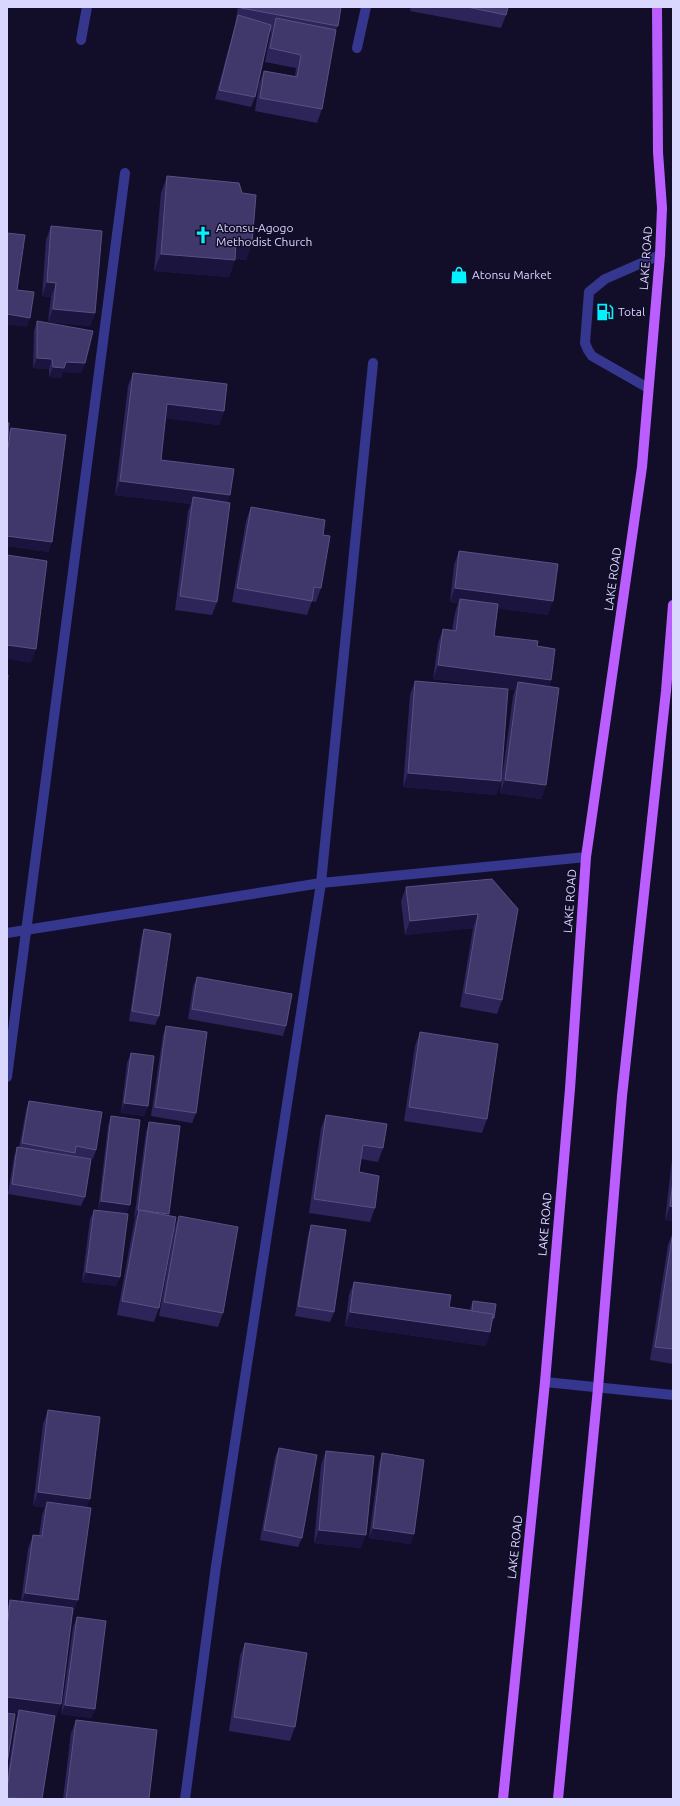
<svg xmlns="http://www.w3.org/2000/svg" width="680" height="1806" font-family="Ubuntu,sans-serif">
<rect width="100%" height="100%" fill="#120e2a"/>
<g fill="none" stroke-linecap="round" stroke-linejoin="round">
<g stroke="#35368d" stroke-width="10">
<path d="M81 40 87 7"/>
<path d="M357 48 366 7"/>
<path d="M648 388 592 356 588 350 585 343 589 292 605 279 660 255"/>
<path d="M7 933 321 883 586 857"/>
<path d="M7 1077 125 173"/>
<path d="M545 1382 673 1395"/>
<path d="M185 1799 216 1566 321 883 373 363"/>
</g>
<g stroke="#bb5eff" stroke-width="10">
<path d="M503 1799 545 1382 570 1089 586 857 642 467 660 255 662 208 658 152 657 7"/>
<path d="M558 1799 598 1388 622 1096 666 691 673 605"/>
</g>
</g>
<g fill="#2d2559">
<path d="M238 7H341L338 26 336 30 322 109 317 123 255 111 259 84 264 71 295 76 296 68 265 62 271 32 269 31 255 97 251 107 215 99 235 25Z"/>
<path d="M411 7H508L506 15 501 28 410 11Z"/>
<path d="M167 176 252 243 246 260 235 259 229 277 154 271 161 193Z"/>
<path d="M51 226 95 313 90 326 48 322 51 297 42 296 46 240Z"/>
<path d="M37 321 82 373 63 372 61 378 49 377V369L33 368 34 331Z"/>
<path d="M133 373 224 411 219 425 165 418 161 460 228 502 217 602 212 615 175 610 188 511 191 504 115 495 128 386Z"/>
<path d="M7 422 8 434 11 428 52 542 48 552 7 546Z"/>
<path d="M251 507 323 535 321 588 316 602 312 601 307 615 232 602 246 521Z"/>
<path d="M459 551 548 615 498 608 494 636 537 646 551 680 549 686 546 785 541 799 500 793 513 696 515 690 433 679 438 643 443 629 452 630 455 613 458 603 450 602 454 565Z"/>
<path d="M415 681 501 781 496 795 403 787 410 695Z"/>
<path d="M492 879 502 1000 497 1014 460 1007 473 928 405 935 401 901 406 887Z"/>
<path d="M144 929 159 1016 155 1025 129 1021 141 939Z"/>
<path d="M197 977 286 1026 283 1036 188 1019 193 987Z"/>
<path d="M166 1026 196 1113 192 1123 151 1116 163 1035Z"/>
<path d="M420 1032 487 1119 482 1133 404 1121 415 1046Z"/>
<path d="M131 1053 148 1106 144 1116 121 1113 127 1063Z"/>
<path d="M29 1101 96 1150 93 1159 74 1156 85 1197 81 1206 8 1194 14 1157 17 1147 19 1148 26 1110Z"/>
<path d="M326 1115 383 1148 378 1162 361 1159 359 1172 375 1208 370 1222 309 1213 321 1128Z"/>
<path d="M111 1116 126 1214 120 1277 116 1286 82 1282 90 1219 94 1210H98L108 1126Z"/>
<path d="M149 1122 168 1216 159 1308 154 1322 117 1315 134 1223 135 1219H134L146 1132Z"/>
<path d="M673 1151V1221L665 1220Z"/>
<path d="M179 1216 223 1313 218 1327 159 1316 174 1230Z"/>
<path d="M311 1225 334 1312 330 1322 295 1316 308 1235Z"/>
<path d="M673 1232V1364L650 1360 668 1245Z"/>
<path d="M354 1282 449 1307 470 1310 471 1306 473 1301 494 1318 492 1323 486 1346 345 1326 349 1295Z"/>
<path d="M48 1410 87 1507 73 1614H72L61 1704 56 1717H55L42 1799H7V1776L16 1720 18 1713 7 1711V1609L10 1600 21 1601 28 1549 33 1535 39 1536 42 1515 45 1507 33 1506 43 1424Z"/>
<path d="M279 1448 302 1538 298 1547 260 1540 275 1457Z"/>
<path d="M326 1451 361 1548 314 1543 321 1465Z"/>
<path d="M382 1453 411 1544 369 1538 379 1463Z"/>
<path d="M77 1617 95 1709 91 1718 61 1714 73 1627Z"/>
<path d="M245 1643 295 1727 290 1741 229 1731 240 1656Z"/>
<path d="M76 1720 149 1799H63L71 1733Z"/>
</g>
<g fill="#1a143f">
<path d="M236 242 252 243 246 260 230 259Z"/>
<path d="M161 254 235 260 229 277 154 271Z"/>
<path d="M47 282 56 283 51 297 42 296Z"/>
<path d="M53 309 95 313 90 326 48 322Z"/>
<path d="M7 314 30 318 27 327 7 325Z"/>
<path d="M37 358 52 359 49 369 33 368Z"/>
<path d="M66 362 85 363 82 373 63 372 61 378 49 377 53 367Z"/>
<path d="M167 404 224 411 219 425 162 418Z"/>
<path d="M120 481 230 495 226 508 193 497 191 504 115 495Z"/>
<path d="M7 536 52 542 48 552 7 546Z"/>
<path d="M455 588 553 601 548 615 459 603 460 599 458 603 450 602Z"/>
<path d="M7 645 36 649 31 663 7 659Z"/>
<path d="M438 665 551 680 546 694 518 682 515 690 433 679Z"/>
<path d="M408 773 501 781 496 795 403 787Z"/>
<path d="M505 780 546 785 541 799 500 793Z"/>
<path d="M478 914 473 928 405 935 410 921Z"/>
<path d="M124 1103 148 1106 144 1116 121 1113Z"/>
<path d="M101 1201 130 1205 126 1214 97 1211Z"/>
<path d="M670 1206 673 1207V1221L665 1220Z"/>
<path d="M138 1210 169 1214 165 1224 139 1210 135 1219H134Z"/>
<path d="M86 1272 120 1277 116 1286 82 1282Z"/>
<path d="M350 1312 490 1332 486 1346 345 1326Z"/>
<path d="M38 1492 90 1499 85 1513 47 1502 45 1507 33 1506Z"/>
<path d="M373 1528 414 1534 411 1544 369 1538Z"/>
<path d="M319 1530 366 1535 361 1548 314 1543Z"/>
<path d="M25 1593 78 1600 73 1614 20 1607Z"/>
<path d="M7 1697 61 1704 56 1717 19 1713V1710L18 1713 7 1711Z"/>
<path d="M65 1705 95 1709 91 1718 61 1714Z"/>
</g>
<g fill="#40386b" stroke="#585182">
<path d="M241 7H341L338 26 241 8Z"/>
<path d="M467 7H508L506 15Z"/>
<path d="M238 15 271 25 255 97 219 90Z"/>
<path d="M276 18 336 30 322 109 260 98 264 71 297 77 301 55 270 48Z"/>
<path d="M167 176 239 183 242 193 256 195 252 243 236 242 235 260 161 254Z"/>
<path d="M51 226 102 231 95 313 53 309 56 283 47 282Z"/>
<path d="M7 233 25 235 17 290 34 292 30 318 7 314Z"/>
<path d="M37 321 93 331 85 363 66 362 64 368 53 367 52 359 37 358Z"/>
<path d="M133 373 227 384 224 411 167 404 161 460 234 469 230 495 120 481Z"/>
<path d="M7 422 9 423 7 447Z"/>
<path d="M11 428 66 435 52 542 7 536V454Z"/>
<path d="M193 497 230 503 217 602 180 596Z"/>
<path d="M251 507 325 520 323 535 330 536 321 588 314 587 312 601 237 588Z"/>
<path d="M459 551 558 564 553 601 455 588Z"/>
<path d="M7 555 47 561 36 649 7 645Z"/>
<path d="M460 599 498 604 494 636 538 641 537 646 555 649 551 680 438 665 443 629 456 631Z"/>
<path d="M7 675H8L7 689Z"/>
<path d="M415 681 508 689 501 781 408 773Z"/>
<path d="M518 682 559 688 546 785 505 780Z"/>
<path d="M492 879 518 909 502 1000 465 993 478 914 410 921 406 887Z"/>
<path d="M144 929 171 934 159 1016 132 1011Z"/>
<path d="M197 977 292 994 286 1026 192 1009Z"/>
<path d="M166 1026 207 1032 196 1113 155 1107Z"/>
<path d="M420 1032 498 1044 487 1119 409 1107Z"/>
<path d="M131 1053 154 1056 148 1106 124 1103Z"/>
<path d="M29 1101 102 1112 96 1150 76 1146 75 1153 22 1143Z"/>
<path d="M326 1115 387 1124 383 1148 363 1145 359 1172 379 1176 375 1208 314 1199Z"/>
<path d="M111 1116 140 1120 130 1205 101 1201Z"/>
<path d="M149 1122 180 1126 169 1214 138 1210Z"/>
<path d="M17 1147 91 1159 85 1197 12 1184Z"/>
<path d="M673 1180V1207L670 1206Z"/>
<path d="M94 1210 128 1214 120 1277 86 1272Z"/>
<path d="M139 1210 176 1217 159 1308 122 1301Z"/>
<path d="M179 1216 238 1227 223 1313 164 1302Z"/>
<path d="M311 1225 346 1230 334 1312 298 1306Z"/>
<path d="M673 1232V1349L655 1347Z"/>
<path d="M354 1282 451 1295 449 1307 493 1314 490 1332 350 1312Z"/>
<path d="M473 1301 496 1304 494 1318H492L493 1314 472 1311Z"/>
<path d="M48 1410 100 1417 90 1499 38 1492Z"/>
<path d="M279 1448 317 1455 302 1538 264 1530Z"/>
<path d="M326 1451 374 1456 366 1535 319 1530Z"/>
<path d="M382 1453 424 1460 414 1534 373 1528Z"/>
<path d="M47 1502 91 1508 78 1600 25 1593 33 1535 42 1536Z"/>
<path d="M10 1600 73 1608 61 1704 7 1697V1620H8Z"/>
<path d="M77 1617 106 1621 95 1709 65 1705Z"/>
<path d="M245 1643 307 1653 295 1727 234 1717Z"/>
<path d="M19 1710 55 1716 42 1799 7 1798V1789Z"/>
<path d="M7 1713 15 1714 7 1764Z"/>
<path d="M76 1720 157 1730 149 1799H66Z"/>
</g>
<defs>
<g id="church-bare" transform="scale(1.38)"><path d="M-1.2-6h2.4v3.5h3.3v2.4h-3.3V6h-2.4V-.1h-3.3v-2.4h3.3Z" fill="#03f2ff" stroke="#120e2a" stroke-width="2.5" paint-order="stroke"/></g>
<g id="shop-bare" transform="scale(1.38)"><path d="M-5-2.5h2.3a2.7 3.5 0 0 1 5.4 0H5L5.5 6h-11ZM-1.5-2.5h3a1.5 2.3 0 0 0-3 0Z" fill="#03f2ff" stroke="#120e2a" stroke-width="2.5" paint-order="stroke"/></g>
<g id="fuel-bare" transform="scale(1.38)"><path d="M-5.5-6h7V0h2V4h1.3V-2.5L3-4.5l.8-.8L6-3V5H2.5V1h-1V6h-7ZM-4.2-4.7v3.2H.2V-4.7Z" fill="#03f2ff" stroke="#120e2a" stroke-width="2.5" paint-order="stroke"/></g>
</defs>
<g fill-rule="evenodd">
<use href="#church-bare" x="203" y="235"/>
<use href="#shop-bare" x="459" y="275"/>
<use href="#fuel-bare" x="605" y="312"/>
</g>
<g text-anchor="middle" stroke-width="3" stroke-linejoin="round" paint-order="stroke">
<g font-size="12" fill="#dad7ff" stroke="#120e2a" text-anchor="start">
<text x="216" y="232">Atonsu-Agogo<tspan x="216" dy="14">Methodist Church</tspan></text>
<text x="472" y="279">Atonsu Market</text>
<text x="618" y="316">Total</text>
</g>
<g font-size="12" fill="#dad7ff" stroke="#120e2a">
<text transform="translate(646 258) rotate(-86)" y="4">LAKE ROAD</text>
<text transform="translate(613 579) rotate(-82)" y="4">LAKE ROAD</text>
<text transform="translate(570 901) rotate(-86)" y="4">LAKE ROAD</text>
<text transform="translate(545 1224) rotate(-85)" y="4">LAKE ROAD</text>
<text transform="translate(515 1547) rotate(-84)" y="4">LAKE ROAD</text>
</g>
</g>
<rect width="680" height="1806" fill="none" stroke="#dad7ff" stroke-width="16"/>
</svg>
